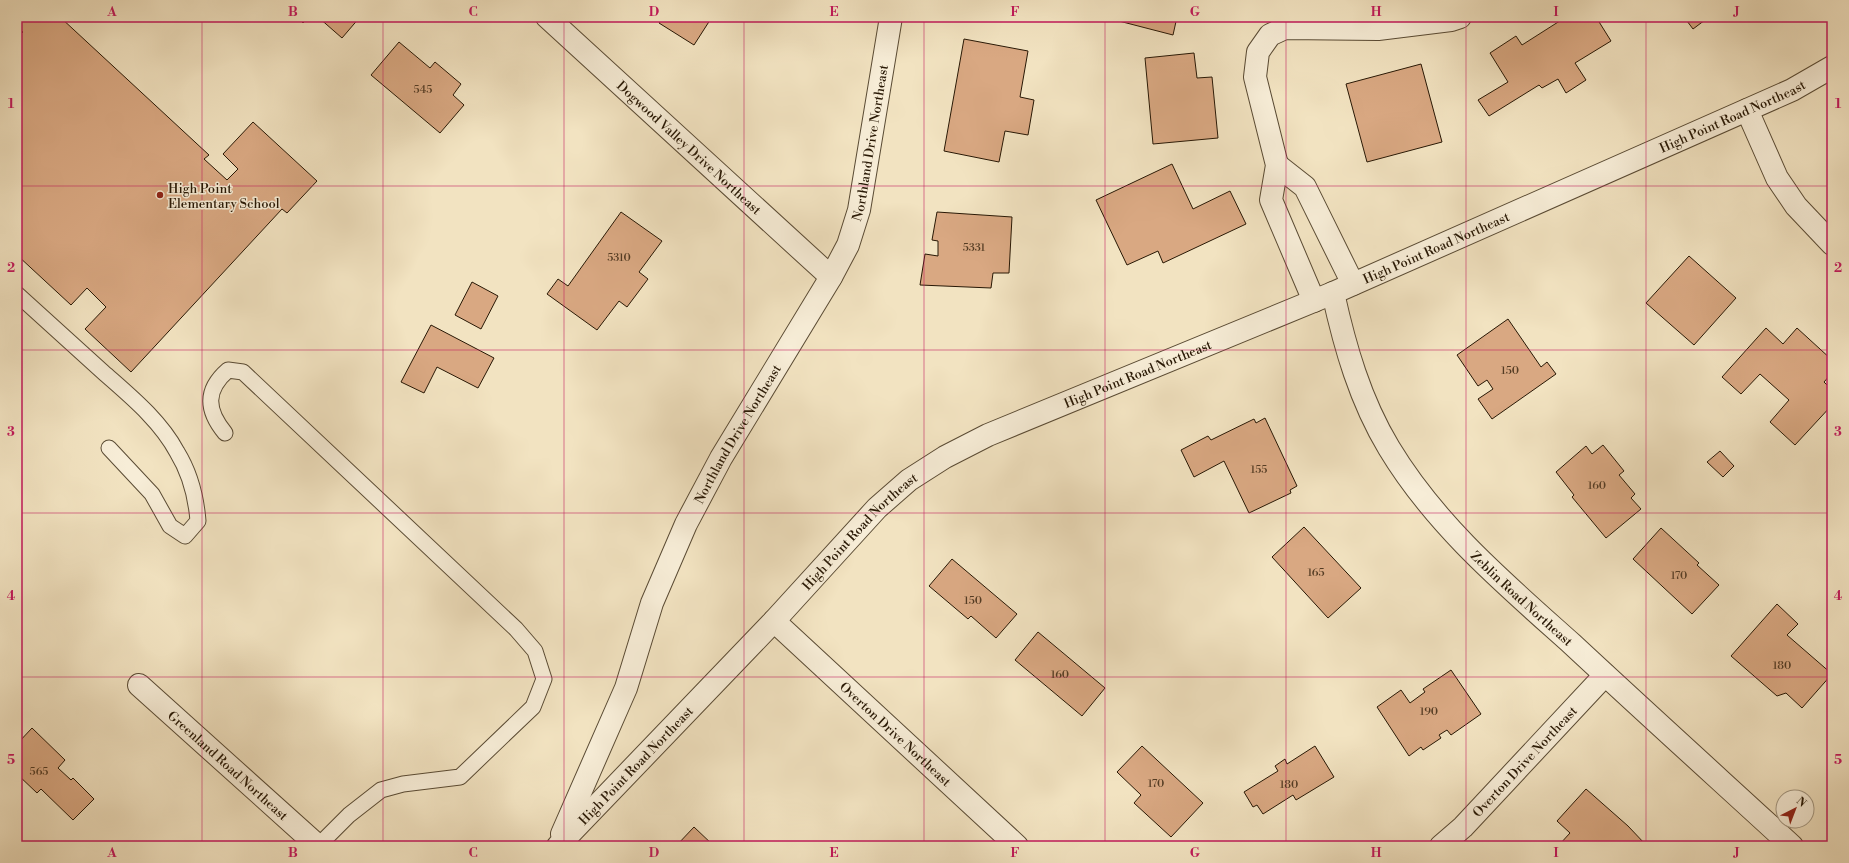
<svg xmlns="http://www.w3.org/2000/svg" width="1849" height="863" font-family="'Libre Bodoni',serif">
<rect width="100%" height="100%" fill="#f2e3c1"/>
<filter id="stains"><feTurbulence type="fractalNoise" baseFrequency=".005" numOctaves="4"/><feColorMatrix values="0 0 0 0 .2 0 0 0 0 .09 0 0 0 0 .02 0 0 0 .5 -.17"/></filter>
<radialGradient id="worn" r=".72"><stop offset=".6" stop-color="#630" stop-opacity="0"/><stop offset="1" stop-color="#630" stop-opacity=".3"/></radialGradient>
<g fill="#d9a882" stroke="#281805">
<path d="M17 17H60L209 155 204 159 227 180 238 169 223 154 253 122 317 181 287 213 282 209 131 372 85 329 106 307 87 288 71 305 17 255V38L23 32 17 27Z"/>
<path d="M297 17H309L303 23Z"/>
<path d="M318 17H360L342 38Z"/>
<path d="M663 17H712L694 45 659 23Z"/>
<path d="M1116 17H1177L1173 35 1115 20Z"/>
<path d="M1566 17H1596L1611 41 1575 63 1586 80 1566 93 1558 79 1542 88 1539 85 1489 116 1478 100 1508 82 1490 53 1516 36 1522 45Z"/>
<path d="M1658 17H1666L1661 21Z"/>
<path d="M1684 17H1709L1693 29Z"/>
<path d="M964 39 1028 51 1020 97 1034 100 1028 135 1005 131 999 162 944 151Z"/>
<path d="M399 42 430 68 435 62 461 84 453 95 464 105 440 133 371 75Z"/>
<path d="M1194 53 1197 78 1212 77 1218 138 1153 144 1145 58Z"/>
<path d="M1421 64 1442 142 1367 162 1346 84Z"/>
<path d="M1172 164 1193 209 1230 191 1246 224 1163 263 1158 251 1127 265 1096 200Z"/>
<path d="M621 212 662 241 639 272 648 279 627 307 619 301 597 330 547 294 558 279 568 286Z"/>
<path d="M937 212 1012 217 1009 273H993L991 288 920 285 925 254 938 256V241L932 240Z"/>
<path d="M1689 256 1736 298 1694 345 1646 303Z"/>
<path d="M472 282 498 296 481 329 455 315Z"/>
<path d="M1508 319 1541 367 1547 362 1556 374 1492 419 1478 399 1493 389 1487 380 1478 386 1457 355Z"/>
<path d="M431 325 494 358 478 388 437 367 424 393 401 382Z"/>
<path d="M1766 328 1783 344 1797 328 1832 360V373L1824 382 1832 390V405L1795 445 1770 422 1789 400 1760 374 1741 394 1722 377Z"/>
<path d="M1265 418 1297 486 1290 490 1291 493 1249 513 1224 461 1194 477 1181 450 1208 436 1211 440 1254 419 1256 423Z"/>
<path d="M1603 445 1624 471 1619 475 1635 494 1631 498 1641 509 1606 538 1572 497 1574 495 1556 472 1586 446 1592 454Z"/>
<path d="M1720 451 1734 466 1723 477 1707 462Z"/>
<path d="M1304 527 1361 588 1328 618 1272 557Z"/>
<path d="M1661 528 1699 563 1697 565 1719 585 1692 614 1633 559Z"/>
<path d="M952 559 1017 614 996 638 971 616 968 619 929 586Z"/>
<path d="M1777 604 1798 624 1787 635 1832 674 1802 708 1786 693 1777 696 1731 656Z"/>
<path d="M1038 632 1105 688 1082 716 1015 660Z"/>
<path d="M1451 670 1481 714 1451 735 1447 730 1439 735 1441 738 1423 750 1421 747 1409 756 1377 707 1401 690 1410 703 1425 692 1423 689Z"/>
<path d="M32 728 65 760 58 768 71 780 73 778 94 799 73 820 41 789 37 793 17 774V744Z"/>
<path d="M1142 746 1203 803 1171 837 1134 803 1141 795 1117 772Z"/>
<path d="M1315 746 1334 777 1296 800 1293 795 1263 814 1257 805 1253 807 1244 792 1278 771 1275 766 1285 759 1287 764Z"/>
<path d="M1586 789 1628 826 1646 845 1645 846 1559 845 1570 833 1557 821Z"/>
<path d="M694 827 714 846H676Z"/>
</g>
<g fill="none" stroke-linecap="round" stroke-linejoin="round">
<g stroke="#5a4b34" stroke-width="17">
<g id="service">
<path d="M17 294C46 320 74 346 103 372 129 395 160 420 177 452 190 473 196 496 198 521L185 536 170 526 152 494 109 448"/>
<path d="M225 433C206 410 205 390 228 370L243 372 516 629 535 651 544 679 533 707 460 777 403 784 381 790 349 815 318 846"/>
</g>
</g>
<g stroke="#5a4b34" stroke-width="24">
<g id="minor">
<path id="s1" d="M547 17 831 277"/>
<path d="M1747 110 1777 178 1796 206 1832 244"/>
<path d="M1277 165 1305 187 1353 284"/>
<path id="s2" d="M1333 293C1345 347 1360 400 1389 448 1436 526 1505 584 1572 644 1645 712 1719 779 1792 846"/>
<path d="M1314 301 1271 200 1277 165 1255 77 1258 52 1270 35 1285 28 1378 29 1451 20 1460 17"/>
<path id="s3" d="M774 621 1017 846"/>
<path id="s4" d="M139 685 318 846"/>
<path id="s5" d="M1441 846 1463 827 1605 675"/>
</g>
</g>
<g stroke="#5a4b34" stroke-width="24">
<g id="tertiary">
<path id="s6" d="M562 834 626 688 652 603 686 524 721 458 831 277 848 245 859 210 891 17"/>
<path id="s7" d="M558 846 774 621 877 508 909 480 945 457 988 435 1333 293 1792 90 1832 67"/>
</g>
</g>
<use href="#service" stroke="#f7edd7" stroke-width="15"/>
<use href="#minor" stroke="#f7edd7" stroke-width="22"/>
<use href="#tertiary" stroke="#f7edd7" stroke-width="22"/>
</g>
<path fill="none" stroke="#c2185b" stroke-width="1" stroke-opacity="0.55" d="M202 17V846M383 17V846M564 17V846M744 17V846M924 17V846M1105 17V846M1286 17V846M1466 17V846M1646 17V846M17 186H1832M17 350H1832M17 513H1832M17 677H1832"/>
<circle fill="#8f2418" stroke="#f7edd7" stroke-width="1.5" cx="160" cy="195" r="4"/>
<g text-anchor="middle" stroke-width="3" stroke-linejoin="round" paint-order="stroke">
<g font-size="11" fill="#543c24">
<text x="423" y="93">545</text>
<text x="974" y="251">5331</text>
<text x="619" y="261">5310</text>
<text x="1510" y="374">150</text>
<text x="1259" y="473">155</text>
<text x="1597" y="489">160</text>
<text x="1316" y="576">165</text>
<text x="1679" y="579">170</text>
<text x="973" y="604">150</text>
<text x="1782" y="669">180</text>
<text x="1060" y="678">160</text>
<text x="1429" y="715">190</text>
<text x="39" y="775">565</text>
<text x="1156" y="787">170</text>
<text x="1289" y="788">180</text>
</g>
<g font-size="13" fill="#281805" stroke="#f7edd7">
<text dy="5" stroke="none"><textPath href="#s7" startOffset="1408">High Point Road Northeast</textPath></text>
<text dy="5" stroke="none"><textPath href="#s6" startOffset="762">Northland Drive Northeast</textPath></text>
<text dy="5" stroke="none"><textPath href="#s1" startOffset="193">Dogwood Valley Drive Northeast</textPath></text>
<text dy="5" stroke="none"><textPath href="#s7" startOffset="1084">High Point Road Northeast</textPath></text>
<text dy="5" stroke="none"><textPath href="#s7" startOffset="760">High Point Road Northeast</textPath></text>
<text dy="5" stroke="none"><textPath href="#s6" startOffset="438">Northland Drive Northeast</textPath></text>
<text dy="5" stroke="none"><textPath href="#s7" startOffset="436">High Point Road Northeast</textPath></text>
<text dy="5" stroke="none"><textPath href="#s2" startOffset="367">Zeblin Road Northeast</textPath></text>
<text dy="5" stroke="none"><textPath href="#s3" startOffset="166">Overton Drive Northeast</textPath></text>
<text dy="5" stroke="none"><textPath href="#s5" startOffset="119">Overton Drive Northeast</textPath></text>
<text dy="5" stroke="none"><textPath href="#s4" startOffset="120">Greenland Road Northeast</textPath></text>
<text dy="5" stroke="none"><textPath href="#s7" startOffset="112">High Point Road Northeast</textPath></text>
</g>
<g font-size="13" fill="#281805" stroke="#f7edd7" text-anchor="start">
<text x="168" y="193">High Point<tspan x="168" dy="15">Elementary School</tspan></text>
</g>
</g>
<rect width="1849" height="863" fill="none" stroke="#f2e3c1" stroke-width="44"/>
<g transform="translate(1795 809) rotate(42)"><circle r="19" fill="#f7edd7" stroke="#a49883"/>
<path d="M0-3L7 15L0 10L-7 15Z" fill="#8f2418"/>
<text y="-6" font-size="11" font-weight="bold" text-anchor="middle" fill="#281805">N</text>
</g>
<rect x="22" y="22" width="1805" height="819" fill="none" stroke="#c2185b" stroke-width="1.5"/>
<g font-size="13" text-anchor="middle" font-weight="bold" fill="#c2185b">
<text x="112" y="16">A</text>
<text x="293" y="16">B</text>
<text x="473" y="16">C</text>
<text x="654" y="16">D</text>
<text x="834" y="16">E</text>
<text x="1015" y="16">F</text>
<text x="1195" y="16">G</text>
<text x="1376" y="16">H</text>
<text x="1556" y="16">I</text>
<text x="1737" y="16">J</text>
<text x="11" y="108">1</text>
<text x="1838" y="108">1</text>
<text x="11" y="272">2</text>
<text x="1838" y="272">2</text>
<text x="11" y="436">3</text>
<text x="1838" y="436">3</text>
<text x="11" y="600">4</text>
<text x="1838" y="600">4</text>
<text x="11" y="764">5</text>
<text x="1838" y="764">5</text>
<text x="112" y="857">A</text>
<text x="293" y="857">B</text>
<text x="473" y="857">C</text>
<text x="654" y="857">D</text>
<text x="834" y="857">E</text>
<text x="1015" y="857">F</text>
<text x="1195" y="857">G</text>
<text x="1376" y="857">H</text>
<text x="1556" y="857">I</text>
<text x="1737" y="857">J</text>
</g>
<rect width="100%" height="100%" filter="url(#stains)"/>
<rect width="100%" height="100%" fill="url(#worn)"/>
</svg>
